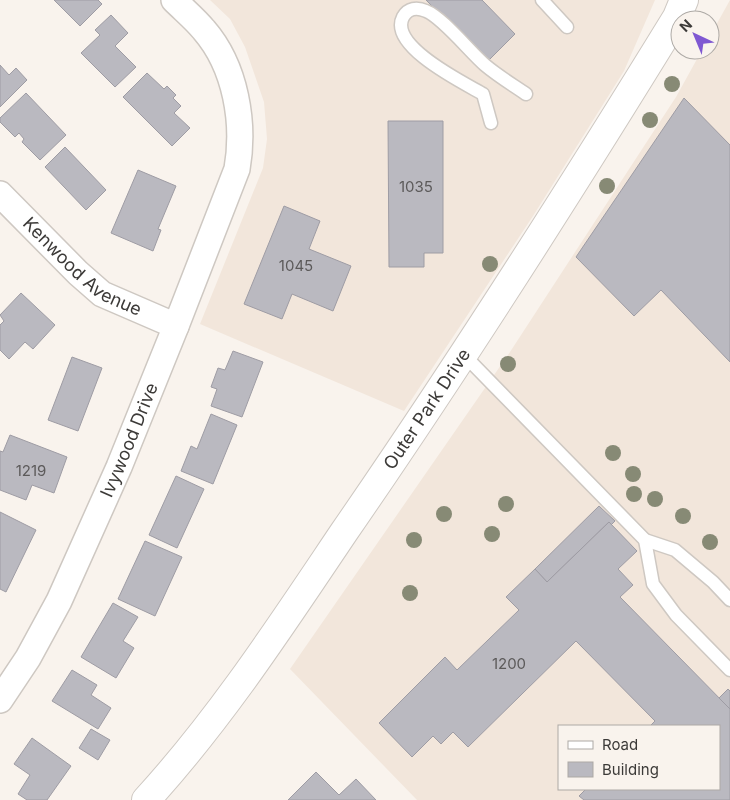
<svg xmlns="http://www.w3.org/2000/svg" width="730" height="800" font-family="Inter,sans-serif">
<rect width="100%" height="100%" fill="#f9f3ed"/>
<g fill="#f2e6db" fill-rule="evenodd">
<path d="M210 0H655L624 71 533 216 404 411 200 324 263 168 267 139 264 102 245 47 230 19Z"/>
<path d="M730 0V800H417L290 669 510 352 676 97 702 50H710V36ZM559 726H719V789H559Z"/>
</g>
<g fill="#bab9c0" stroke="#9e9ca4">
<path d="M54 0H98L102 4 80 26Z"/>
<path d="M426 0H482L515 34 487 62Z"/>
<path d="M111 15 128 33 115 46 136 67 115 87 81 53 100 35 95 30Z"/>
<path d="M0 65 9 75 16 68 27 80 0 107Z"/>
<path d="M147 73 164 89 167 86 176 95 173 98 181 106 174 113 190 128 172 146 123 97Z"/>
<path d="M26 93 66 135 40 160 22 142 24 139 19 133 15 137 0 122V118Z"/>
<path d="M684 98 730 145V362L661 290 634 316 576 257Z"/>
<path d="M388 121H443V253H424V267H389Z"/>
<path d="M65 147 106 190 86 210 45 167Z"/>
<path d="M138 170 176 186 158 229 161 230 153 251 111 233Z"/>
<path d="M284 206 320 221 309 249 351 266 333 311 292 294 282 319 244 304Z"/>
<path d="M21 293 55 325 33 349 25 342 9 359 0 350V325L4 321 0 315Z"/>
<path d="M233 351 263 362 242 417 211 406 217 389 211 387 218 368 225 370Z"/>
<path d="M72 357 102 368 78 431 48 420Z"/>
<path d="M211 414 237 425 213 484 181 471 191 446 197 449Z"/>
<path d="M10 435 67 457 54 493 32 485 26 500 0 490V451L3 452Z"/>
<path d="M176 476 204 489 177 548 149 535Z"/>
<path d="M599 506 615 521 611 525 609 522 547 582 535 569Z"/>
<path d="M0 512 36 530 6 592 0 589Z"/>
<path d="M609 522 637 551 618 569 633 585 620 597 730 709V800H584L579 796 586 789H719V726H650L655 721 576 641 468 747 453 732 441 744 433 736 412 757 379 723 445 657 457 670 519 610 506 597 535 569 547 582Z"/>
<path d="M145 541 182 557 155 616 118 599Z"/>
<path d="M113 603 138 617 123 641 134 648 116 678 81 657Z"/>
<path d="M72 670 97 685 91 695 111 708 98 729 52 701Z"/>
<path d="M728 689 730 691V709L719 698Z"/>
<path d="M91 729 110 740 98 760 79 748Z"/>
<path d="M32 738 71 766 47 800H27L18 794 30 775 14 764Z"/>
<path d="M316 772 339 795 356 779 376 800H288Z"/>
</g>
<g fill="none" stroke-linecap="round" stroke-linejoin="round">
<g stroke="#cec8c2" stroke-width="15">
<g id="service">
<path d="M542 0 567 27"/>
<path d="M491 123 483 94C464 83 388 46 403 17 408 8 417 7 426 11 442 17 470 52 485 65 498 76 513 85 526 94"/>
<path d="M464 355 645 540 675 550 713 582 730 600"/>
<path d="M645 540 653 584 676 615 730 670"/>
</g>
</g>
<g stroke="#cec8c2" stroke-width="28">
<g id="minor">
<path id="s1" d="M0 194 78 273 102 294 176 326"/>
<path id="s2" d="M0 700 28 658 59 601 119 467 176 326 237 169C245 123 236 67 204 30 195 19 184 10 174 0"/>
</g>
</g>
<g stroke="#cec8c2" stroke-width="30">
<g id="tertiary">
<path id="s3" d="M146 800C221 718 282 624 344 532 460 364 570 191 677 17L684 0"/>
</g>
</g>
<use href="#service" stroke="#fff" stroke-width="12"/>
<use href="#minor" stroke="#fff" stroke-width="25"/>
<use href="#tertiary" stroke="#fff" stroke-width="28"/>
</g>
<g fill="#878a75">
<circle cx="672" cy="84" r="8"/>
<circle cx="650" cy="120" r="8"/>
<circle cx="607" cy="186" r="8"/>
<circle cx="490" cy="264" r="8"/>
<circle cx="508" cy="364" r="8"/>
<circle cx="613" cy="453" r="8"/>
<circle cx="633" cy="474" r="8"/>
<circle cx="634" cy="494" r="8"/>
<circle cx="655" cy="499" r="8"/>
<circle cx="506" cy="504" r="8"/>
<circle cx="444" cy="514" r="8"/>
<circle cx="683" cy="516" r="8"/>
<circle cx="492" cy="534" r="8"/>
<circle cx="414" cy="540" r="8"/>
<circle cx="710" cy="542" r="8"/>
<circle cx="410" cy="593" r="8"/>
</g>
<g text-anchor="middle" stroke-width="4" stroke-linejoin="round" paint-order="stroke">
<g font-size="15" fill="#5c5a5a">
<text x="416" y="192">1035</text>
<text x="296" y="271">1045</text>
<text x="31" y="476">1219</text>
<text x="509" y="669">1200</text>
</g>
<g font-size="18" fill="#3c3a38" stroke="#f9f3ed">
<text dy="6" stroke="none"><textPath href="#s1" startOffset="111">Kenwood Avenue</textPath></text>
<text dy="6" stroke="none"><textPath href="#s3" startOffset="482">Outer Park Drive</textPath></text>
<text dy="6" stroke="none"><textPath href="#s2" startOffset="291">Ivywood Drive</textPath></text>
</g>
</g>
<rect x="558" y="725" width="162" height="65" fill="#f9f3ed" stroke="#ada9a5"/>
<rect x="568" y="741" width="25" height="8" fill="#ffffff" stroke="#ada9a5"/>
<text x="602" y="750" font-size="15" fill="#3c3a38">Road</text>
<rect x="568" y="762" width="25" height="15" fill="#bab9c0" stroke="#ada9a5"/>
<text x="602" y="775" font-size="15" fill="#3c3a38">Building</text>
<g transform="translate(695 35) rotate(316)"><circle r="24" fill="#f9f3ed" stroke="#ada9a5"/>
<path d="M0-4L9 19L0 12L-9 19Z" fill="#7f58d2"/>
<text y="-8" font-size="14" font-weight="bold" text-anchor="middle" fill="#3c3a38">N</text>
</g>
</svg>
